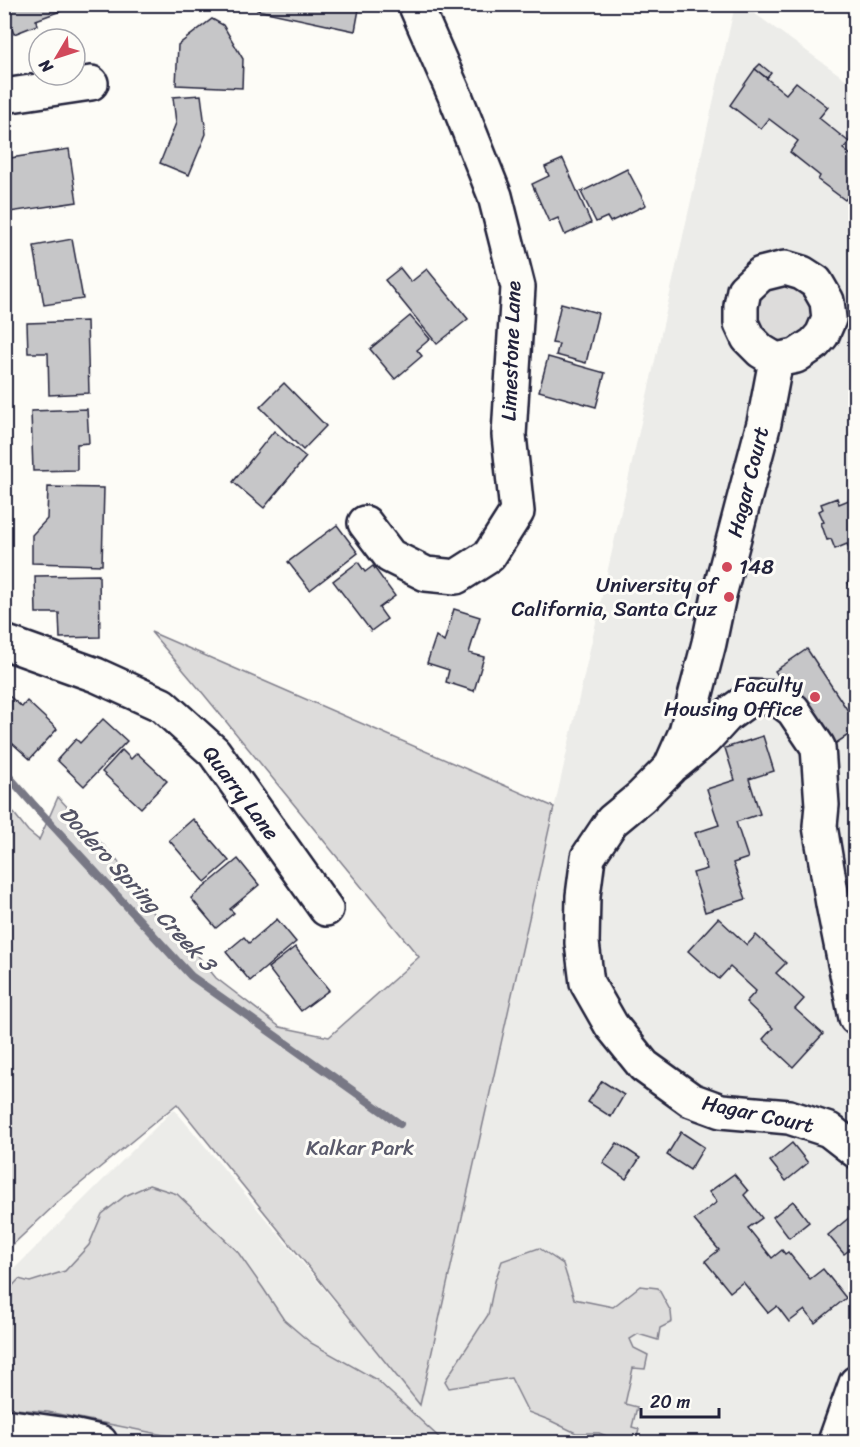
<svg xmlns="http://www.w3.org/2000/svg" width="860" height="1447" font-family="Sriracha,sans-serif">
<rect width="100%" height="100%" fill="#fdfcf7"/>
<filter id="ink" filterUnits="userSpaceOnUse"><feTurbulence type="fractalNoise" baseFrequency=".0167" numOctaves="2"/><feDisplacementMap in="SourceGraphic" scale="12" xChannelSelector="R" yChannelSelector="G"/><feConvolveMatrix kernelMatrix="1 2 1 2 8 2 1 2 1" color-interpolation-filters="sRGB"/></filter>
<g filter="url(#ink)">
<path fill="#ecece9" d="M735 5H743L855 86V1442H5V1278L174 1109 420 1404Z"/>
<g fill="#dddcdb" stroke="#807f8b" stroke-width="1.5">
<path d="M785 284C793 288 802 293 807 301 825 329 787 360 764 329 758 321 755 312 756 302 758 288 772 287 785 284Z"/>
<path d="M151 632 554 807 420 1405 177 1104 58 1202 5 1252V802L28 831 39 840 58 797 118 861 139 901 182 936 216 978 280 1027 329 1037 419 957 201 691Z"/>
<path d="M149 1185 177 1194 237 1251 263 1288 284 1320 311 1343 377 1380 444 1442H199L48 1412 5 1408V1294L19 1279 30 1282 65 1271 89 1245 102 1214 125 1196Z"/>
<path d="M539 1248 563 1264 574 1299 613 1307 640 1286 658 1288 671 1312 672 1322 660 1328 658 1340 638 1334 630 1339 634 1348 648 1355 645 1369 633 1368 625 1404 637 1407 632 1427 639 1429 636 1442H622L599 1433H576L549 1420 528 1412 511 1378 449 1388 445 1381 488 1315 495 1281 502 1261Z"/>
</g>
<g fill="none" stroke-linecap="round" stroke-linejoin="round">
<path stroke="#787885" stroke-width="8" d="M4 771 32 803 191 976 400 1124"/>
</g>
<g fill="#c6c6c8" stroke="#22223b" stroke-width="1.5">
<path d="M4 4H64L66 9 36 20 37 25 14 34 12 29 4 32Z"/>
<path d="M258 4H360L355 31 257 10Z"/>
<path d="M212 19 223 25 243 59 242 88 176 85 178 45Z"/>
<path d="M760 64 771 73 767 78 755 69Z"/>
<path d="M755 69 786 94 796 82 828 107 819 118 849 142 843 149 856 159V187L845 200 818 180 820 176 790 152 798 141 769 119 761 129 730 105Z"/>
<path d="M201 95 206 134 189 175 160 163 176 123 173 97Z"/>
<path d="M69 149 77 202 10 212 4 175V159Z"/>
<path d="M563 159 591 223 565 235 558 218 549 222 532 184 549 176 545 167Z"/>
<path d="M627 169 646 205 610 222 607 217 596 222 581 192Z"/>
<path d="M72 239 83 299 44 305 34 246Z"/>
<path d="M400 268 411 282 427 269 468 319 437 344 385 280Z"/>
<path d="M561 303 598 313 586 363 556 355 559 344 552 343Z"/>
<path d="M410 316 430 339 417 350 422 356 395 379 370 349Z"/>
<path d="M87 321 89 393 49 395 48 353H28L27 323Z"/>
<path d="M548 357 605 373 596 407 539 391Z"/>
<path d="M284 383 326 426 303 450 260 407Z"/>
<path d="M87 409 89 443 77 444V470L33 471 31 411Z"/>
<path d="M274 431 306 457 264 508 233 482Z"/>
<path d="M48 487 104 488 102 565 32 563V535L47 519Z"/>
<path d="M856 497V570L854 571 847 553 851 552 847 544 835 549 831 539 827 540 821 523 824 522 819 511 823 509 821 504 837 498 839 504Z"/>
<path d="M337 525 358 553 310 590 288 562Z"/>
<path d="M358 562 365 572 373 566 395 596 379 608 387 619 371 631 333 581Z"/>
<path d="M99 575 100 637 60 638 59 613H36L35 576Z"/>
<path d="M856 579V611H854L848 595 852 593 848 582Z"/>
<path d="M454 609 480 617 469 653 484 657 474 691 446 682 449 670 427 663 436 636 444 642Z"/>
<path d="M807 649 856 723V730L827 749 775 671Z"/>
<path d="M8 695 22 707 27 701 57 729 30 759 4 736V699Z"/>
<path d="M103 719 127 741 84 786 57 760 76 739 80 743Z"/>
<path d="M763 736 774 771 749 779 760 814 736 822 748 858 733 863 746 899 705 912 693 873 707 869 695 833 719 825 707 789 735 780 725 748Z"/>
<path d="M122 750 131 759 137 753 167 781 141 808 102 772Z"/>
<path d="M193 819 229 861 205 882 169 840Z"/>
<path d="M238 859 259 885 230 909 234 913 216 928 191 898Z"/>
<path d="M718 918 747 945 756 935 786 963 776 973 804 999 795 1009 823 1034 793 1067 763 1039 773 1028 746 1002 756 991 730 967 719 979 688 951Z"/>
<path d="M277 919 296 942 250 981 226 952 244 937 249 943Z"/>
<path d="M295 947 329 990 301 1011 268 968Z"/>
<path d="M602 1081 624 1095 611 1117 588 1102Z"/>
<path d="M681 1132 704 1147 690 1170 667 1155Z"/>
<path d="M617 1143 640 1158 626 1179 603 1163Z"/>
<path d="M792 1143 808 1163 786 1181 770 1161Z"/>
<path d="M734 1174 748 1191 744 1195 762 1218 748 1228 772 1258 782 1250 785 1254 788 1252 810 1279 823 1269 846 1298 815 1323 805 1310 789 1322 777 1306 768 1313 743 1282 730 1292 705 1261 719 1250 694 1220 717 1202 709 1192Z"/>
<path d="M793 1201 809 1222 789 1238 773 1217Z"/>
<path d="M856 1212V1245L844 1254 828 1235Z"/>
</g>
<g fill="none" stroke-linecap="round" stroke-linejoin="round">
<g stroke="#22223b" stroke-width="38">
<g id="minor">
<path d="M4 96 91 83"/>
<path d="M785 268 802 273 816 282 827 301 829 319 822 335 814 344 796 356 776 360 761 351 748 338 741 323V306L744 290 761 274Z"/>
<path d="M776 360 764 423 719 595 709 643 686 732 670 768 641 797 612 821 588 857 583 896 582 943 587 983 611 1025 644 1066 691 1100 721 1111 789 1117 829 1130 856 1151"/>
<path d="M365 523 390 556 426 574 456 577 489 556 517 512 509 435 518 287 495 196 456 98 415 4"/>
<path d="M4 642 96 675 162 705 214 752 326 909"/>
<path d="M676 763 704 740 726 716 752 697 777 698 793 710 818 747 822 805 820 826 833 904 856 1018"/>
<path d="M4 1426 68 1435 100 1442"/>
<path d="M835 1442 856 1383"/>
</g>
</g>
<use href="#minor" stroke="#fdfcf7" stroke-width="33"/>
</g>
</g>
<g fill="#d1495b" stroke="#fdfcf7" stroke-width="2">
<circle cx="727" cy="567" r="6"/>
<circle cx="729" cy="597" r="6"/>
<circle cx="815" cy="697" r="6"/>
</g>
<g text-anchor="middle" stroke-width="6" stroke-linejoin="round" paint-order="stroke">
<g font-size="21" fill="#22223b" stroke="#fdfcf7">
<text transform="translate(511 351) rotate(-88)" y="7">Limestone Lane</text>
<text transform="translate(748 482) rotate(-76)" y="7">Hagar Court</text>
<text transform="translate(241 793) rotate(53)" y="7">Quarry Lane</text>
<text transform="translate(758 1114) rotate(12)" y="7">Hagar Court</text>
</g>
<g font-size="21" fill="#22223b" stroke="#fdfcf7" text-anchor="end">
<text x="739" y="574" text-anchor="start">148</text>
<text x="717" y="592">University of<tspan x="717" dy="24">California, Santa Cruz</tspan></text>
<text x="803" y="692">Faculty<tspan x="803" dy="24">Housing Office</tspan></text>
</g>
<g font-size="21" fill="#5a5a6b" stroke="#fdfcf7">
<text x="360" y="1155">Kalkar Park</text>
</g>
<g font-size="22" font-style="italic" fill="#545466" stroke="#fdfcf7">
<text transform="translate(138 888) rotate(47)" y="8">Dodero Spring Creek 3</text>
</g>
</g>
<rect width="860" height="1447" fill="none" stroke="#fdfcf7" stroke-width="24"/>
<rect x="12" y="12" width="836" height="1423" fill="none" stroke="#22223b" stroke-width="2" filter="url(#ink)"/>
<g transform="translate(57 57) rotate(231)"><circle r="28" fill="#fdfcf7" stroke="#a5a5ac" stroke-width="1.5"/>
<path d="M0-4.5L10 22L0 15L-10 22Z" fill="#d1495b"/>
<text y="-9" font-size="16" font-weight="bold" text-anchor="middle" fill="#22223b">N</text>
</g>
<path d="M641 1408v9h78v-9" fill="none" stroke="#22223b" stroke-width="3"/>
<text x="650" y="1408" font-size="18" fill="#22223b" stroke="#fdfcf7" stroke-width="4.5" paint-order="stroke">20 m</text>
</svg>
